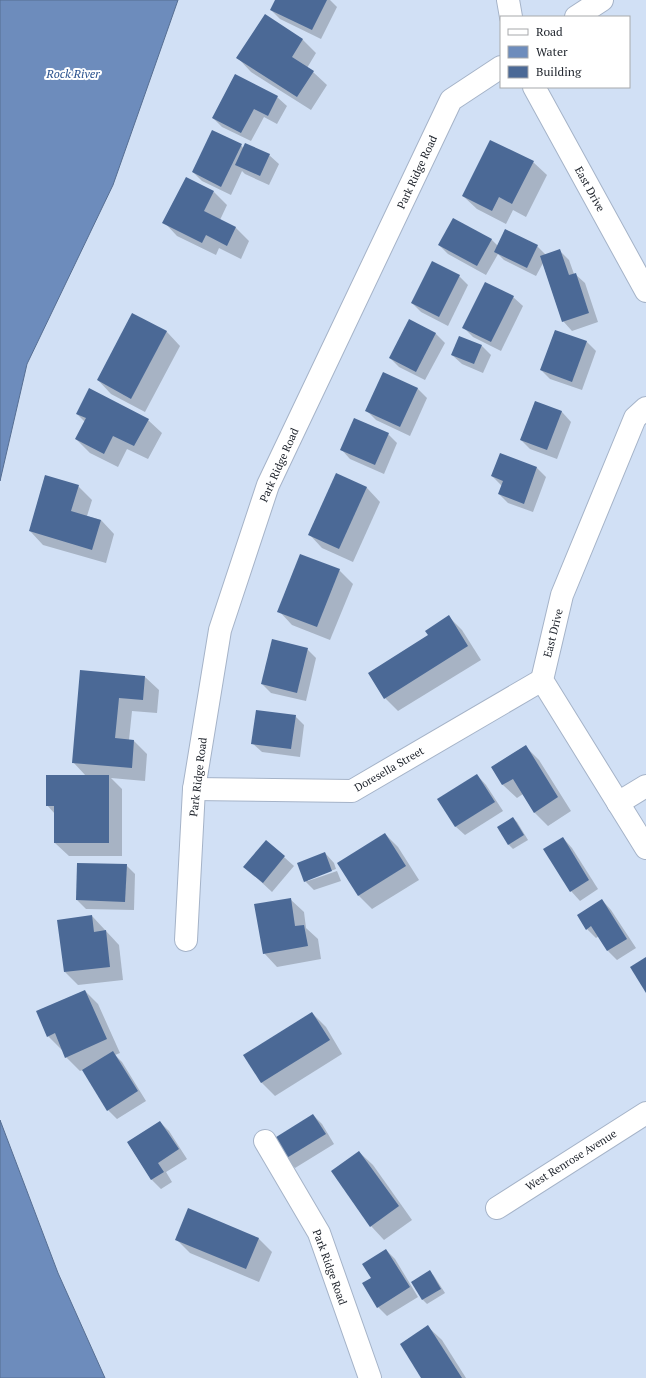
<svg xmlns="http://www.w3.org/2000/svg" width="646" height="1378" font-family="'PT Serif',serif">
<rect width="100%" height="100%" fill="#d1e0f5"/>
<g fill="#6d8cbc" stroke="#566e92">
<path d="M0 0H178L113 185 27 364 0 481Z"/>
<path d="M0 1120 58 1273 105 1378H0Z"/>
</g>
<g fill="#0003">
<path d="M276 0H330L337 7 321 39 280 19 271 10Z"/>
<path d="M265 16 303 40 316 53 307 68 313 72 327 85 311 110 251 72 238 58Z"/>
<path d="M235 75 277 97 287 106 277 124 264 117 251 141 222 127 213 118Z"/>
<path d="M241 145 243 148 269 155 279 164 269 185 245 174 242 171 231 195 202 181 193 172Z"/>
<path d="M533 162 547 175 526 217 513 210 506 224 477 209 463 196Z"/>
<path d="M214 192 227 205 220 220 236 228 249 241 241 259 219 248 216 255 177 236 164 222Z"/>
<path d="M505 230 537 246 546 255 560 251 569 260 574 274H575L585 283 598 322 572 331 563 321 543 263 536 276 504 260 498 254 486 275 448 254 439 245 491 239 498 246Z"/>
<path d="M459 276 468 285 448 326 421 312 412 303Z"/>
<path d="M513 297 523 306 501 351 473 337 464 328Z"/>
<path d="M133 315 167 332 180 346 145 412 111 394 98 380Z"/>
<path d="M410 321 436 334 445 343 425 380 399 367 390 358Z"/>
<path d="M555 331 587 342 596 351 582 390 550 379 541 370Z"/>
<path d="M482 346 491 355 483 373 462 364 452 355Z"/>
<path d="M383 374 418 389 427 398 410 436 376 420 367 411Z"/>
<path d="M535 402 562 412 571 422 557 459 530 449 521 440Z"/>
<path d="M77 414 148 420 162 433 148 459 127 449 118 467 90 453 76 439 85 422Z"/>
<path d="M388 434 397 443 384 474 350 459 341 449Z"/>
<path d="M537 468 546 477 533 512 508 503 499 494 502 486 492 476Z"/>
<path d="M336 475 367 488 380 502 353 562 322 548 309 534Z"/>
<path d="M45 476 78 486 92 500 87 516 101 520 114 534 106 563 43 545 30 531Z"/>
<path d="M339 570 353 584 330 640 292 625 279 611Z"/>
<path d="M449 617 462 630 481 660 398 711 385 698 429 636Z"/>
<path d="M307 649 316 658 306 701 271 693 262 684Z"/>
<path d="M81 671 145 677 159 690 157 713 132 711 129 740 134 741 147 754 145 781 111 778 122 789V856H69L55 843V814L47 805 86 776 73 762Z"/>
<path d="M295 716 304 725 300 757 262 752 252 743Z"/>
<path d="M525 746 539 760 571 811 548 826 534 812 523 794 517 798 503 785 492 767Z"/>
<path d="M477 775 486 785 503 811 465 835 455 826Z"/>
<path d="M513 818 517 822 528 840 513 849 509 845 498 827Z"/>
<path d="M385 834 398 847 419 880 372 909 359 896 338 863Z"/>
<path d="M563 838 572 848 598 889 580 901 571 891Z"/>
<path d="M266 841 294 866 272 892 245 867Z"/>
<path d="M325 853 334 863 336 869 308 879V881L337 871 341 881 314 890 305 881Z"/>
<path d="M126 865 135 874 134 910 86 909 77 900Z"/>
<path d="M290 899 304 912 306 928 318 939 321 959 277 967 264 953Z"/>
<path d="M602 900 611 910 636 948 617 960 608 951 599 936 596 938 587 929Z"/>
<path d="M92 916 119 945 123 980 78 985 65 972Z"/>
<path d="M85 991 98 1004 120 1053 115 1055 122 1062 146 1101 117 1119 108 1110 83 1070 80 1071 66 1057 63 1049 62 1050 48 1036Z"/>
<path d="M312 1013 326 1027 342 1054 275 1096 261 1082Z"/>
<path d="M313 1115 322 1124 334 1144 295 1168 286 1159Z"/>
<path d="M160 1122 169 1131 187 1159 166 1172 172 1182 161 1189 152 1180 128 1143Z"/>
<path d="M359 1152 373 1165 412 1220 384 1240 371 1226Z"/>
<path d="M176 1239H259L272 1252 259 1282 190 1253Z"/>
<path d="M386 1250 395 1259 418 1297 387 1316 378 1307 372 1278Z"/>
<path d="M430 1271 434 1276 445 1293 427 1304 423 1300 412 1282Z"/>
<path d="M428 1327 442 1340 466 1378H423Z"/>
</g>
<g fill="#4b6996">
<path d="M275 0H327L312 30 270 10Z"/>
<path d="M265 14 303 39 292 57 314 71 297 97 236 58Z"/>
<path d="M235 74 278 96 268 116 254 109 241 133 212 118Z"/>
<path d="M212 130 242 144 221 187 192 172Z"/>
<path d="M490 140 534 161 512 204 499 197 492 211 462 196Z"/>
<path d="M245 143 270 154 260 176 235 165Z"/>
<path d="M186 177 214 191 204 211 236 227 227 246 206 235 202 243 162 223Z"/>
<path d="M453 218 492 239 477 266 438 245Z"/>
<path d="M505 229 538 245 527 268 494 252Z"/>
<path d="M560 249 569 275 576 273 589 313 562 322 540 256Z"/>
<path d="M432 261 460 275 439 317 411 303Z"/>
<path d="M485 282 514 296 491 342 462 328Z"/>
<path d="M132 313 167 331 131 399 97 380Z"/>
<path d="M409 319 436 333 416 372 389 358Z"/>
<path d="M555 330 587 341 572 382 540 370Z"/>
<path d="M459 336 482 345 474 364 451 355Z"/>
<path d="M383 372 418 388 400 427 365 411Z"/>
<path d="M89 388 149 419 134 446 113 436 104 454 75 439 86 418 76 414Z"/>
<path d="M535 401 562 411 547 450 520 440Z"/>
<path d="M354 418 389 433 375 465 340 450Z"/>
<path d="M500 453 537 467 524 504 498 494 503 481 491 476Z"/>
<path d="M336 473 367 487 339 549 308 535Z"/>
<path d="M45 475 79 485 71 511 101 520 92 550 29 531Z"/>
<path d="M300 554 340 569 317 627 277 612Z"/>
<path d="M449 615 468 646 384 699 368 673 428 635 425 631Z"/>
<path d="M272 639 308 648 297 693 261 684Z"/>
<path d="M80 670 145 676 143 700 119 698 115 738 134 740 132 768 72 763Z"/>
<path d="M256 710 296 715 291 749 251 744Z"/>
<path d="M526 745 558 797 534 813 513 779 502 785 491 767Z"/>
<path d="M477 774 495 802 455 827 437 799Z"/>
<path d="M46 775H109V843H54V806H46Z"/>
<path d="M513 817 524 835 508 845 497 827Z"/>
<path d="M385 833 406 866 358 896 337 863Z"/>
<path d="M563 837 589 880 570 892 543 849Z"/>
<path d="M266 840 285 856 263 883 243 867Z"/>
<path d="M325 852 332 871 304 882 297 863Z"/>
<path d="M77 863 127 864 125 902 76 900Z"/>
<path d="M291 898 295 926 304 925 308 946 263 954 254 904Z"/>
<path d="M602 899 627 939 607 951 591 926 586 930 577 915Z"/>
<path d="M92 915 94 932 106 930 110 967 64 972 57 920Z"/>
<path d="M646 957V993L630 967Z"/>
<path d="M85 990 107 1039 65 1058 55 1033 47 1037 36 1011Z"/>
<path d="M312 1012 330 1040 261 1083 243 1055Z"/>
<path d="M113 1051 138 1091 107 1111 82 1070Z"/>
<path d="M313 1114 326 1134 285 1159 273 1139Z"/>
<path d="M160 1121 179 1149 158 1163 164 1172 151 1180 127 1142Z"/>
<path d="M359 1151 399 1206 370 1227 331 1171Z"/>
<path d="M188 1208 259 1238 246 1269 175 1240Z"/>
<path d="M386 1249 410 1287 377 1308 362 1283 371 1278 362 1264Z"/>
<path d="M430 1270 441 1289 422 1300 411 1282Z"/>
<path d="M428 1325 462 1378H421L400 1344Z"/>
</g>
<g fill="none" stroke-linecap="round" stroke-linejoin="round">
<g stroke="#a5b3c8" stroke-width="24">
<g id="minor">
<path d="M508 0 511 17"/>
<path d="M576 17 602 0"/>
<path d="M534 87 646 291"/>
<path d="M646 408 635 418 562 595 542 680 646 848"/>
<path d="M194 789 352 791 542 680"/>
<path d="M618 803 646 786"/>
<path d="M186 940 194 789 220 630 268 485 451 100 501 67"/>
<path d="M265 1141 319 1233 370 1378"/>
<path d="M497 1208 646 1113"/>
</g>
</g>
<use href="#minor" stroke="#fff" stroke-width="22"/>
</g>
<g text-anchor="middle" stroke-width="4" stroke-linejoin="round" paint-order="stroke">
<g font-size="11" fill="#22272f" stroke="#fff">
<text transform="translate(417 172) rotate(-65)" y="4">Park Ridge Road</text>
<text transform="translate(590 189) rotate(61)" y="4">East Drive</text>
<text transform="translate(279 465) rotate(-66)" y="4">Park Ridge Road</text>
<text transform="translate(553 633) rotate(-76)" y="4">East Drive</text>
<text transform="translate(389 769) rotate(-30)" y="4">Doresella Street</text>
<text transform="translate(198 777) rotate(-83)" y="4">Park Ridge Road</text>
<text transform="translate(571 1160) rotate(-32)" y="4">West Renrose Avenue</text>
<text transform="translate(330 1267) rotate(70)" y="4">Park Ridge Road</text>
</g>
<g font-size="12" font-style="italic" fill="#29518e" stroke="#fff">
<text x="73" y="78">Rock River</text>
</g>
</g>
<rect x="500" y="16" width="130" height="72" fill="#ffffff" stroke="#a7a9ac"/>
<rect x="508" y="29" width="20" height="6" fill="#ffffff" stroke="#a7a9ac"/>
<text x="536" y="36" font-size="12" fill="#22272f">Road</text>
<rect x="508" y="46" width="20" height="12" fill="#6d8cbc" stroke="#a7a9ac"/>
<text x="536" y="56" font-size="12" fill="#22272f">Water</text>
<rect x="508" y="66" width="20" height="12" fill="#4b6996" stroke="#a7a9ac"/>
<text x="536" y="76" font-size="12" fill="#22272f">Building</text>
</svg>
